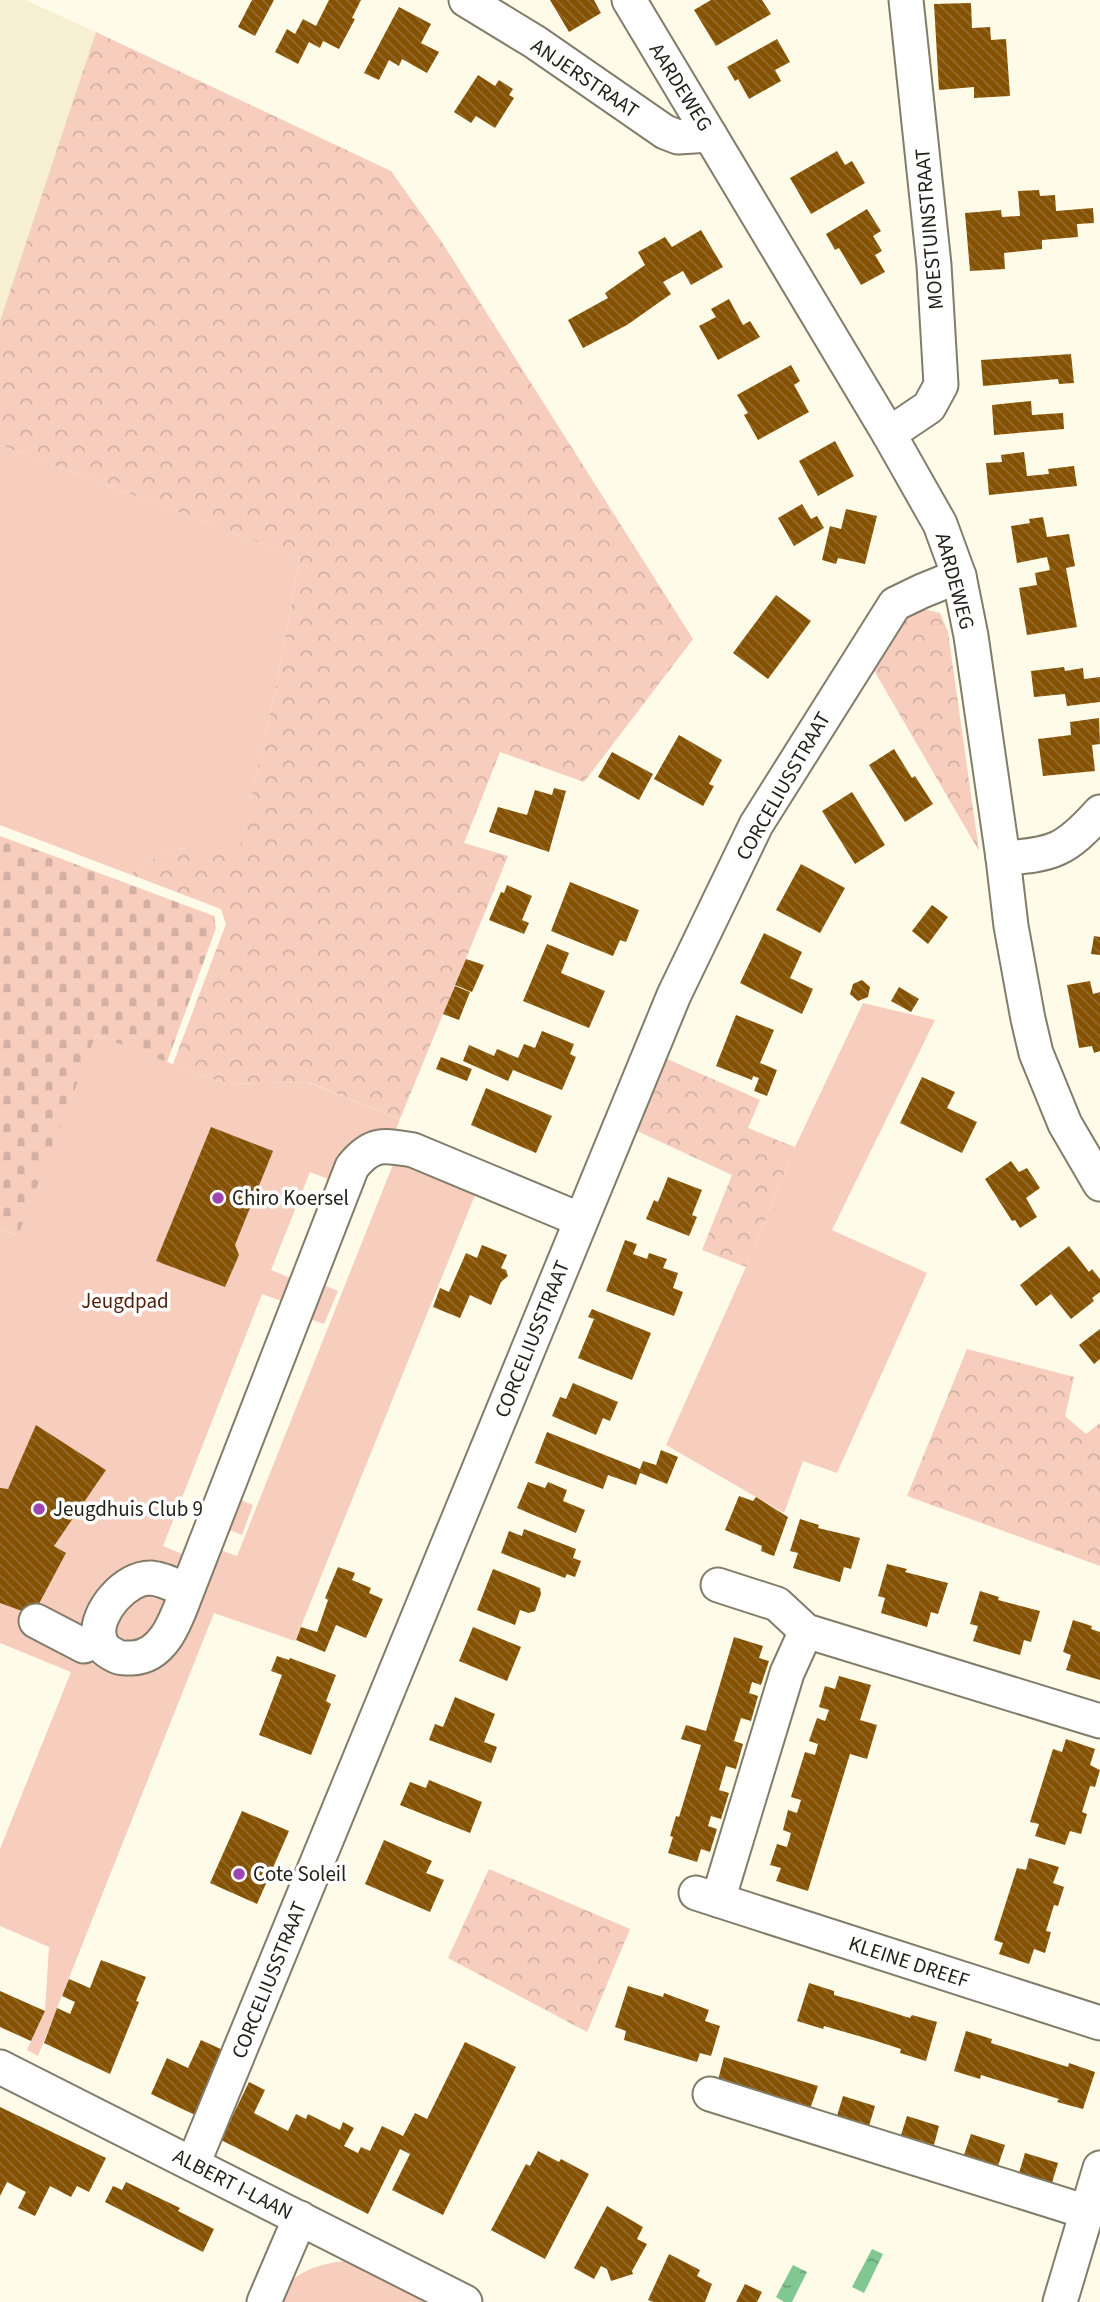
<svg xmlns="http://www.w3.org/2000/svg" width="1100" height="2302" font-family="'Source Sans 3',sans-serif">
<defs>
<pattern id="forest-crowns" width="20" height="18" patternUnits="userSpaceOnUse" patternTransform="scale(1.75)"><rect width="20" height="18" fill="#f7cdbe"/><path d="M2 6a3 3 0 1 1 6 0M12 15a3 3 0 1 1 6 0" fill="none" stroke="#d3b0a3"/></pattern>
<pattern id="cemetery-stones" width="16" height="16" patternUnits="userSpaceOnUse" patternTransform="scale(1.75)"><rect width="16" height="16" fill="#f7cdbe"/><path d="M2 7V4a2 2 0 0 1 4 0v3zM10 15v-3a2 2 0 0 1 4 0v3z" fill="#d3b0a3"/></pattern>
<pattern id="water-ripples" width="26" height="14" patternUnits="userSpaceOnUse" patternTransform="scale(1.75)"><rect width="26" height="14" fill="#80c792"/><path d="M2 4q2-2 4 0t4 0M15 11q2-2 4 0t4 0" fill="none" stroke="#68a176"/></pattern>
<pattern id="building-back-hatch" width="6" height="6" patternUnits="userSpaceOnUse" patternTransform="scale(1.75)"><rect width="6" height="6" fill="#855202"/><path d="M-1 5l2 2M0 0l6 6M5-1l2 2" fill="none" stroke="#936c30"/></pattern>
</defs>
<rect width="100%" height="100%" fill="#fffbe9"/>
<path fill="#f6efd2" d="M0 0H25L96 32 0 321Z"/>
<g fill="#f7cdbe">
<path d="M0 445 300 558 275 692 239 852 172 848 129 874 0 825Z"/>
<path d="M863 1003 935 1020 832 1230 927 1273 837 1473 803 1461 784 1513 666 1445 746 1267 795 1147Z"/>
<path d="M96 1035 226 1084 307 1082 400 1119 394 1135 333 1181 310 1172 271 1270 293 1279 284 1302 262 1294 163 1546 187 1556 182 1565 176 1570 99 1600 131 1670 215 1548 237 1556 396 1157 477 1190 295 1641 214 1613 38 2056 27 2050 45 2011 49 1947 0 1926V1849L71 1672 0 1643V1229L17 1235Z"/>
<path d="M318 1283 338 1291 324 1324 304 1317Z"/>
<path d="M236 1498 253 1505 242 1535 224 1528Z"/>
<path d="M145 1589 166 1599 163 1619 136 1645 112 1640 114 1616Z"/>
<path d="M343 2261 371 2272 429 2302H277C289 2273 315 2265 343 2261Z"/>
</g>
<g fill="url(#forest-crowns)">
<path d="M96 32 391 171 443 244 693 639 584 782 500 752 464 843 508 856 400 1119 308 1082 226 1084 173 1064 226 924 221 909 129 874 172 848 239 851 275 692 300 558 0 445V321Z"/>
<path d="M924 609 940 613 948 632 979 851 872 667C886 645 898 617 924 609Z"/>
<path d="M665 1058 760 1100 748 1128 795 1147 746 1267 702 1250 732 1175 635 1130Z"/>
<path d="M967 1349 1074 1377 1065 1416 1086 1434 1100 1423V1566L907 1496Z"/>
<path d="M489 1869 630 1929 587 2032 448 1958Z"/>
</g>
<path fill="url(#cemetery-stones)" d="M0 836 214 916 216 928 167 1062 96 1035 18 1235 0 1229Z"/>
<g fill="url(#water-ripples)">
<path d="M872 2249 883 2254 864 2293 852 2287Z"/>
<path d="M793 2265 807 2272 792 2302H784L776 2297Z"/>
</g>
<g fill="url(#building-back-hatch)">
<path d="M252 0H274L255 36 238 27Z"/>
<path d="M329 0H361L352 18 355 19 339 49 323 41 320 48 309 42 298 64 275 52 287 29 295 34 303 19 316 26Z"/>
<path d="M550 0H594L601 13 569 32Z"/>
<path d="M711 0H762L771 14 716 46 694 10Z"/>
<path d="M971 3 972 28 990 27 991 40 1006 39 1010 96 974 98V87L939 90 934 4Z"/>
<path d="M399 7 431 24 421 43 439 52 427 73 402 59 399 66 389 60 379 80 364 73Z"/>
<path d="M777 39 790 62 775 70 781 81 749 99 738 79 735 81 727 67Z"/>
<path d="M478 75 495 86 499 80 513 89 509 95 514 98 495 128 476 116 471 123 454 112Z"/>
<path d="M837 151 845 165 852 161 865 183 811 214 790 178Z"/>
<path d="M1039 190 1040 196 1055 195 1056 211 1093 208 1094 223 1077 224 1078 237 1042 240V249L1004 253 1005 269 970 271 965 213 1001 210 1002 217 1020 216 1018 191Z"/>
<path d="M867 209 881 231 873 236 882 251 875 255 885 272 861 285 839 248 835 250 826 234Z"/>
<path d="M701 230 723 267 691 285 683 271 663 282 671 294 627 325 583 348 568 320 608 298 605 293 645 265 638 252 665 237 672 247Z"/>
<path d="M729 299 743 325 750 321 760 337 718 360 699 326 716 317 711 309Z"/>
<path d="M1071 354 1074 383 1059 384 1058 379 983 386 981 360Z"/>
<path d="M791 365 800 381 794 385 809 412 758 440 744 415 748 413 737 395Z"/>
<path d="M1031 401 1032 415 1063 413 1064 429 994 435 992 405Z"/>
<path d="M835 441 854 476 818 496 799 461Z"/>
<path d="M1024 452 1027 476 1049 474 1048 469 1074 466 1077 486 989 495 986 463 1002 462 1001 455Z"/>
<path d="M802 504 811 519 817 516 824 528 794 546 778 518Z"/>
<path d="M846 509 877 516 865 564 838 558 836 564 822 560 830 526 841 529Z"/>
<path d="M1043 517 1047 537 1069 534 1075 566 1066 568 1077 627 1027 635 1019 588 1037 585 1035 573 1050 570 1047 557 1017 563 1011 526 1030 523 1029 519Z"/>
<path d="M776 595 811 621 768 679 733 653Z"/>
<path d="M1064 667 1065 671 1083 668 1084 679 1100 677V702L1067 706 1065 694 1034 697 1031 671Z"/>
<path d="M1099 718 1100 744 1092 745 1095 771 1043 776 1038 739 1071 735 1070 722Z"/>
<path d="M679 735 722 760 709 784 714 786 703 806 654 779Z"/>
<path d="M894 749 912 778 915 776 933 804 905 822 869 765Z"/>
<path d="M612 752 653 774 639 800 598 777Z"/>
<path d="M554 788 566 791 549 852 489 832 498 807 527 815 535 790 552 795Z"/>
<path d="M852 792 885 845 855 864 822 811Z"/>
<path d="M801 864 845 888 820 933 776 910Z"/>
<path d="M570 882 639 910 626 942 620 940 613 956 551 931Z"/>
<path d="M507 885 532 896 522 920 529 923 524 934 489 920 501 892 504 893Z"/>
<path d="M932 905 948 917 928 944 912 931Z"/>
<path d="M764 933 802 952 790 978 813 989 802 1014 740 983Z"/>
<path d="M1094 936 1100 937V955L1091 954Z"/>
<path d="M547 944 569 953 561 973 605 991 589 1028 523 1001Z"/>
<path d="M466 959 484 965 472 992 455 985Z"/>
<path d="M862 980 870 987 868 997 858 1001 850 994 853 984Z"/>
<path d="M1090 981 1093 994 1100 992V1051L1094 1053 1092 1046 1079 1048 1067 985Z"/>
<path d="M455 986 470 992 459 1020 443 1014Z"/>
<path d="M899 987 919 999 911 1012 891 1001Z"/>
<path d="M736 1015 774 1030 760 1063 777 1070 767 1096 754 1091 759 1078 753 1076 752 1080 716 1066Z"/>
<path d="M542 1031 574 1044 570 1054 576 1057 562 1090 513 1070 508 1081 463 1061 469 1045 494 1056 497 1049 518 1058 524 1044 535 1048Z"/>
<path d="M441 1057 472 1069 467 1081 436 1069Z"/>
<path d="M922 1077 955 1092 947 1108 977 1122 962 1153 900 1123Z"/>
<path d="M486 1088 552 1116 536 1153 471 1125Z"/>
<path d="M211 1127 273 1151 235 1245 239 1255 225 1287 156 1261Z"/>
<path d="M1011 1161 1019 1172 1027 1168 1040 1188 1026 1198 1037 1217 1020 1228 1015 1220 1012 1221 985 1179Z"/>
<path d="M668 1177 702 1190 692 1215 697 1217 689 1236 646 1219 654 1200 658 1202Z"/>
<path d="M625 1240 637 1244 633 1254 647 1259 649 1253 667 1259 663 1268 678 1273 673 1288 683 1292 674 1316 606 1291Z"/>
<path d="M482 1245 507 1255 501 1268 506 1270 508 1276 501 1282 491 1305 470 1295 460 1318 433 1307 440 1288 449 1292 466 1253 477 1258Z"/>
<path d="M1069 1246 1089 1272 1092 1269 1100 1279V1292L1092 1298 1094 1301 1071 1319 1051 1294 1036 1306 1020 1285Z"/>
<path d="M592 1309 651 1333 632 1380 578 1358 594 1319 588 1317Z"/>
<path d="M1100 1329V1359L1094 1364 1079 1345Z"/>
<path d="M573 1383 618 1402 610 1421 603 1418 596 1435 552 1416 560 1397 566 1399Z"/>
<path d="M36 1425 106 1470 54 1546 66 1553 33 1615 0 1603V1488L8 1489Z"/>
<path d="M547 1432 640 1469 643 1461 656 1465 661 1450 678 1457 667 1484 640 1473 636 1485 608 1475 603 1489 535 1463Z"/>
<path d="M528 1482 545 1488 548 1482 567 1490 563 1501 585 1510 576 1533 517 1508Z"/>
<path d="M739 1496 753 1501 756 1497 788 1517 774 1556 761 1551 762 1546 725 1530Z"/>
<path d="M800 1519 819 1525 818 1528 860 1538 851 1569 844 1567 840 1582 793 1568 798 1553 790 1551Z"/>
<path d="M524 1529 576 1549 573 1558 581 1561 575 1577 567 1574 565 1578 501 1553 509 1531 522 1536Z"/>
<path d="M887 1564 907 1569 905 1572 948 1583 938 1614 931 1612 927 1627 881 1613 885 1598 878 1596Z"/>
<path d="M338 1567 355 1573 352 1580 371 1588 369 1593 383 1599 366 1638 336 1625 325 1652 296 1640 301 1627 317 1632 328 1600 325 1598Z"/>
<path d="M493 1569 540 1588 541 1594 535 1611 529 1613 520 1610 515 1625 477 1610Z"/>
<path d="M980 1591 999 1597 998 1600 1040 1611 1031 1642 1024 1640 1020 1655 973 1641 978 1626 970 1624Z"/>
<path d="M1073 1620 1092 1626 1091 1629 1100 1632V1680L1066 1670 1071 1655 1063 1652Z"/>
<path d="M473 1627 521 1647 507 1681 459 1661Z"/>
<path d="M734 1637 763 1646 759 1658 769 1661 761 1685 752 1682 749 1693 758 1696 751 1721 741 1718 734 1741 743 1744 736 1769 726 1766 719 1790 729 1793 721 1819 711 1816 708 1826 717 1829 710 1852 701 1849 697 1862 668 1853 673 1837 670 1836 676 1816 679 1817 701 1745 681 1739 686 1725 706 1731Z"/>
<path d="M277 1656 289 1660 290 1658 336 1675 326 1701 331 1704 311 1755 259 1735 282 1675 271 1671Z"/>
<path d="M839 1676 871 1685 860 1720 877 1725 867 1759 850 1754 808 1891 776 1881 781 1868 770 1865 777 1844 787 1847 791 1833 783 1830 788 1810 797 1813 801 1800 791 1797 805 1752 815 1755 818 1744 809 1741 817 1718 825 1721 829 1710 819 1707 825 1686 835 1689Z"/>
<path d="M455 1697 495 1714 484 1742 497 1747 491 1763 429 1740 435 1724 443 1727Z"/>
<path d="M1066 1739 1095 1749 1090 1765 1100 1770 1095 1787 1090 1786 1082 1812 1087 1814 1081 1834 1070 1831 1065 1845 1035 1836 1039 1824 1030 1822 1053 1749 1062 1752Z"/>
<path d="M429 1780 482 1802 470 1833 400 1805 410 1782 426 1788Z"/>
<path d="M242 1811 289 1831 257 1904 210 1883Z"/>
<path d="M384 1840 432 1861 426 1873 444 1880 430 1912 365 1884Z"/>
<path d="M1029 1858 1059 1867 1053 1883 1064 1887 1058 1906 1054 1905 1046 1931 1051 1932 1045 1953 1034 1949 1029 1964 999 1954 1003 1943 994 1940 1017 1868 1026 1870Z"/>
<path d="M101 1960 146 1977 136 2001 139 2002 110 2074 44 2043 57 2008 70 2014 75 2002 62 1996 69 1979 90 1988Z"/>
<path d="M809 1983 834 1991V1995L859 2002 910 2018 912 2015 937 2022 926 2061 900 2053 901 2049 876 2041 824 2026 823 2029 797 2021Z"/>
<path d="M628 1986 663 1997 664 1993 709 2010 705 2021 720 2026 711 2056 700 2053 697 2062 624 2040 626 2031 615 2027Z"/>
<path d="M0 1991 45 2011 31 2041 0 2027Z"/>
<path d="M966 2031 992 2039 991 2043 1042 2059 1068 2067 1069 2063 1095 2072 1083 2109 1057 2102 1059 2099 981 2075 980 2079 954 2071Z"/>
<path d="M201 2040 225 2051 195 2115 151 2094 167 2058 188 2068Z"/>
<path d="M465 2042 516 2067 443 2215 392 2190 410 2154 400 2149 368 2214 221 2140 249 2082 265 2090 254 2113 288 2131 296 2114 306 2119 308 2114 340 2130 343 2122 354 2128 344 2146 358 2153 361 2147 370 2151 382 2126 403 2136 415 2113 427 2119Z"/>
<path d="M724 2057 818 2086 810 2109 718 2080Z"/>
<path d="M843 2096 875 2106 869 2126 837 2116Z"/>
<path d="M0 2107 106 2158 89 2192 77 2186 71 2197 50 2186 35 2216 18 2208 26 2192 7 2182 0 2196Z"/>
<path d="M907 2116 939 2126 934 2145 901 2135Z"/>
<path d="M971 2134 1005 2145 998 2166 964 2155Z"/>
<path d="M538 2151 559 2162 561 2159 589 2174 545 2259 491 2230 526 2164 530 2166Z"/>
<path d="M1025 2153 1058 2163 1052 2183 1019 2173Z"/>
<path d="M126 2182 180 2208 178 2211 214 2229 203 2252 105 2202 113 2186 122 2190Z"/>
<path d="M607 2206 643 2227 637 2239 647 2244 632 2271 633 2274 611 2281 607 2269 601 2266 594 2279 574 2268Z"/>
<path d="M669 2254 700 2270 697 2276 712 2284 705 2302H653L648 2300Z"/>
<path d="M745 2284 762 2292 757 2302H736Z"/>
</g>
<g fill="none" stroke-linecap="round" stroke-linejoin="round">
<g stroke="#827d6a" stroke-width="37">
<g id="minor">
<path d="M466 0 535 42 665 132 678 137 710 135"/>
<path d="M629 0 889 434 940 524 959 576 971 636 1003 858 1011 926 1028 1019 1036 1053 1065 1124 1100 1184"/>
<path d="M889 434 929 407 941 385 934 265 906 0"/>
<path d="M1003 858C1054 855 1066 850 1100 812"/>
<path d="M718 1585 777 1604 806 1631 1100 1721"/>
<path d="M187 1591C175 1586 164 1579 151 1578 126 1577 95 1612 99 1637 100 1647 108 1652 116 1656 122 1659 125 1658 132 1658 165 1657 177 1617 187 1591L352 1167C372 1142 384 1145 413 1150L581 1220"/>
<path d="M36 1621 84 1646 100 1639"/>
<path d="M696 1893 1100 2023"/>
<path d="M718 1900 787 1673 806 1631"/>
<path d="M0 2067 465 2302"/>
<path d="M710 2094 1087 2212"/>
<path d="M193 2164 674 995 756 825 895 604 922 591 959 576"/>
<path d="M264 2302 300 2218"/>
<path d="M1060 2302 1100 2168"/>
</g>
</g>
<use href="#minor" stroke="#fff" stroke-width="33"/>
</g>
<g fill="#9d45b2" stroke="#fff" stroke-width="2.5">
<circle cx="218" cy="1198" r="7"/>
<circle cx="39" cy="1509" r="7"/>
<circle cx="239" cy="1874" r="7"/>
</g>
<g text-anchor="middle" stroke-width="7" stroke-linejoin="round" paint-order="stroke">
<g font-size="21" fill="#232119" stroke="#fff">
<text transform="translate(585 78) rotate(34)" y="7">ANJERSTRAAT</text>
<text transform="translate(681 87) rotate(58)" y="7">AARDEWEG</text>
<text transform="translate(929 229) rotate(-95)" y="7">MOESTUINSTRAAT</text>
<text transform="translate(955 581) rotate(75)" y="7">AARDEWEG</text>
<text transform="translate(783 786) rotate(-60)" y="7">CORCELIUSSTRAAT</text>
<text transform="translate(532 1339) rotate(-68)" y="7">CORCELIUSSTRAAT</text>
<text transform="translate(909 1962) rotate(18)" y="7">KLEINE DREEF</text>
<text transform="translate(269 1980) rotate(-68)" y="7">CORCELIUSSTRAAT</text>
<text transform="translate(233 2184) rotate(27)" y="7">ALBERT I-LAAN</text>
</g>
<g font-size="21" fill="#232119" stroke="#fff" text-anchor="start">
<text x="232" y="1205">Chiro Koersel</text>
<text x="53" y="1516">Jeugdhuis Club 9</text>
<text x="253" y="1881">Cote Soleil</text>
</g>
<g font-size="21" fill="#501e09" stroke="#fff">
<text x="125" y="1308">Jeugdpad</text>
</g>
</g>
</svg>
